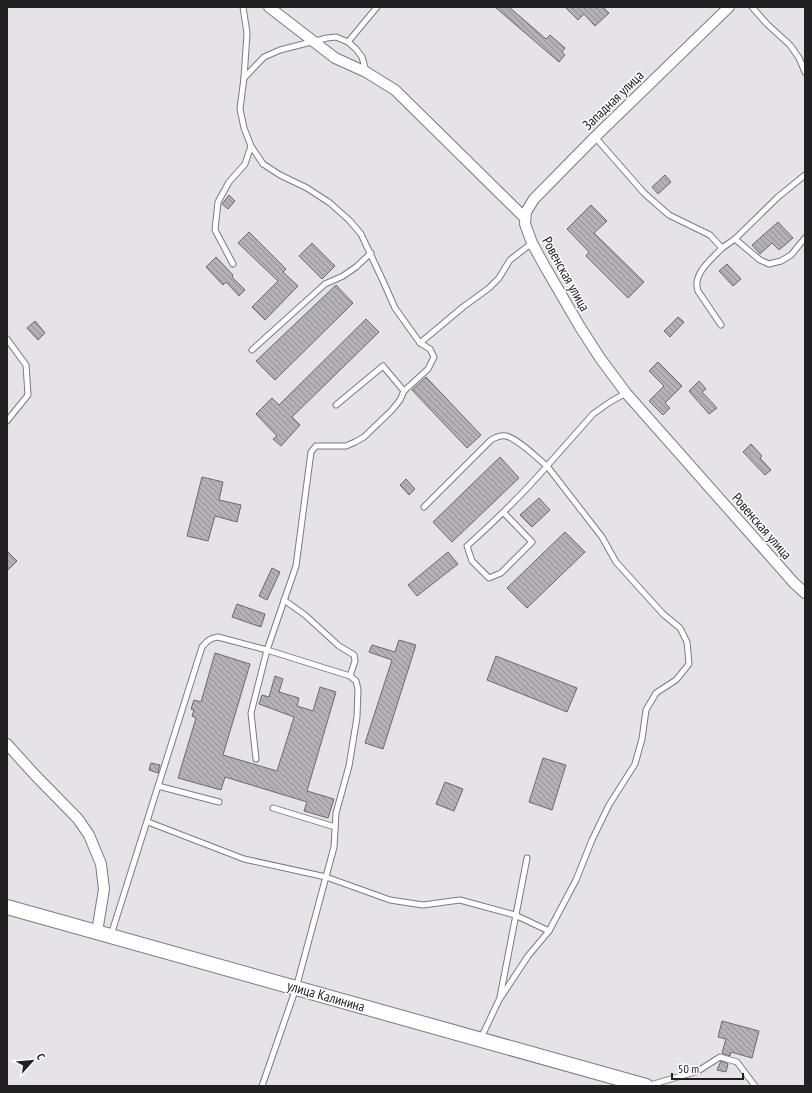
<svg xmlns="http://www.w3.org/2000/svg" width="812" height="1093" font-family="'PT Sans Narrow',sans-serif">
<defs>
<pattern id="building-back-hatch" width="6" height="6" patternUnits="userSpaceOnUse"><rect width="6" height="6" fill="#b4b1b6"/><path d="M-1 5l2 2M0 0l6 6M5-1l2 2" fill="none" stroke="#929094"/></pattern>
</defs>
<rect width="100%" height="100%" fill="#e6e3e8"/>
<g fill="url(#building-back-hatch)" stroke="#6c696d">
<path d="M495 7H509L546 39 550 35 565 48 562 52 565 55 559 62Z"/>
<path d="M565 7H603L609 13 595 26 584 14 578 20Z"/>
<path d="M665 175 671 182 658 194 652 187Z"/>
<path d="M229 195 235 201 228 209 222 204Z"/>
<path d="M591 205 607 221 594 233 644 282 628 298 586 256 589 252 567 229Z"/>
<path d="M778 222 793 238 779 250 772 243 760 254 752 245Z"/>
<path d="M249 232 286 269 283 272 298 286 265 320 252 307 278 281 238 243Z"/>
<path d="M312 243 335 266 322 279 299 256Z"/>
<path d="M216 257 233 275 232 277 245 290 239 296 226 282 223 285 206 267Z"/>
<path d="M727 264 741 279 733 286 719 271Z"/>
<path d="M336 285 353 303 275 380 256 361Z"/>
<path d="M678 317 684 322 670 337 664 331Z"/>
<path d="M366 319 379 332 292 417 300 425 281 446 273 439 277 436 256 414 272 398 279 405Z"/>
<path d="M35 321 45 333 38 340 27 328Z"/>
<path d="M658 362 682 386 665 403 670 408 663 415 649 401 664 386 649 371Z"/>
<path d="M426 377 481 435 467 448 412 390Z"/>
<path d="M699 381 706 389 702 392 717 408 709 414 689 391Z"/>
<path d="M751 444 762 456 760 458 771 470 765 475 743 452Z"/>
<path d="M500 457 519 478 452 542 433 522Z"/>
<path d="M202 477 223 482 219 500 241 505 237 522 215 516 208 541 187 536Z"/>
<path d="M406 479 415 489 409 495 400 485Z"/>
<path d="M539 498 550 510 532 527 520 515Z"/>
<path d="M565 532 585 552 527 608 507 588Z"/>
<path d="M7 551 17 561 7 571Z"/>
<path d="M448 552 458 564 417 596 408 585Z"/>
<path d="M272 568 280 572 267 600 259 596Z"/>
<path d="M237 604 265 614 261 627 232 617Z"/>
<path d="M399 640 416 645 383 749 365 743 392 660 369 652 372 645 395 652Z"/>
<path d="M215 653 250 664 223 755 277 771 294 717 259 704 262 695 269 697 275 676 283 679 279 692 299 698 297 706 313 711 320 687 336 692 307 791 334 799 328 818 304 811 307 802 225 777 221 790 178 778 196 718 192 716 194 710 191 709 194 700 201 702Z"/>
<path d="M496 656 577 688 567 712 487 680Z"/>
<path d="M543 758 566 765 552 810 529 802Z"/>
<path d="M151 763 160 765 158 773 149 770Z"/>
<path d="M445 782 463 789 454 811 436 804Z"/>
<path d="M722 1021 759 1031 752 1058 731 1052 730 1056 722 1053 726 1039 718 1037Z"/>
<path d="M721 1061 728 1064 726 1072 717 1070Z"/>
</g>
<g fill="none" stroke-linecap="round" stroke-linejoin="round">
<g stroke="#7d7a7f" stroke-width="7">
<g id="service">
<path d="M243 7 247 33 244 78"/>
<path d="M752 7 767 24 790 45 799 58 805 72"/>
<path d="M348 42 377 7"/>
<path d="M595 137 644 193 669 215 710 235 722 248 735 239 778 197 805 175"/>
<path d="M735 239 760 260 769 264 781 261 791 255 805 238"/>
<path d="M233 264 215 230 218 202 229 182 245 164 251 146"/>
<path d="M721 325 698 291C692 274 711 260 722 248"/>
<path d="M7 339 26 365 28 395 7 421"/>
<path d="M420 343 463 307 489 288 499 278 510 260 532 243"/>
<path d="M252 350 325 284 343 276 356 267 371 253"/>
<path d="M336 405 383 366 404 391"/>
<path d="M424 507 491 440C496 437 501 435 506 436 517 438 537 458 547 466 522 495 495 521 467 546L472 561 489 578 501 573 532 542 504 513"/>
<path d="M284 600 305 615 339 646 354 655 355 661 350 676"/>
<path d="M256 759 251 713 267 650 296 566 311 452 316 446H346L355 442 364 437 392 410 400 400 404 391 428 369 434 357 430 349 420 343 395 308 383 281 361 234 349 220 330 203 307 188 280 175 263 164 251 146 244 128 240 109 244 78 264 57 280 50 327 38 336 37 348 42 356 49 362 57 366 71"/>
<path d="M158 786 219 802"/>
<path d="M273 808 335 827"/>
<path d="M148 822 244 859 326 877 390 900 423 905 460 900 515 915 549 931"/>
<path d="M111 935 202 647C207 641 210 638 218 637L267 650 350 676 356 681 358 689 357 717 349 766 336 813 334 847 296 988 262 1086"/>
<path d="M500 997 527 858"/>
<path d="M481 1038 499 1000 528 956 549 931 576 880 592 840 609 805 635 764 642 739 646 710 656 693 676 680 689 664 687 642 680 628 663 614 616 562 602 537 547 466 593 414 610 402 626 393"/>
<path d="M647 1086 698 1071 720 1057 737 1062 755 1086"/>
</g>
</g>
<g stroke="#7d7a7f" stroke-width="12">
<g id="minor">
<path d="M269 7 335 58 366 72 395 90 525 218"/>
<path d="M729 7 595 137 534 199 526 212 525 224 532 243 544 265 580 327 600 358 626 393 794 583 805 593"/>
<path d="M7 744 34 774 78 819 89 835 101 864 104 889 97 932"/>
</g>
</g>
<g stroke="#7d7a7f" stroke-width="16">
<path id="secondary" d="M7 907 646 1086"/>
</g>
<use href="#service" stroke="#fff" stroke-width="5"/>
<use href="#minor" stroke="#fff" stroke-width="10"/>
<use href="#secondary" stroke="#fff" stroke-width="14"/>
</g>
<g text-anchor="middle" stroke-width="3" stroke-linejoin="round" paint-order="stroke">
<g font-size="14" fill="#222122" stroke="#fff">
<text transform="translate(613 100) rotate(-44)" y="5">Западная улица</text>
<text transform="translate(566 274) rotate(61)" y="5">Ровенская улица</text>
<text transform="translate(762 526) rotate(49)" y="5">Ровенская улица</text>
<text transform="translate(326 996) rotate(16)" y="5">улица Калинина</text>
</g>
</g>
<rect width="812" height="1093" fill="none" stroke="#222122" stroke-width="16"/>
<g transform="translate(32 1061) rotate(63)" stroke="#ffffff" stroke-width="3" paint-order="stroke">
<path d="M0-3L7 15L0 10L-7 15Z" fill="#222122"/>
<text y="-6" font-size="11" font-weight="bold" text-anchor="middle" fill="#222122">С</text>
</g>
<path d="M672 1073v6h71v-6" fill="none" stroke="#222122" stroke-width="2"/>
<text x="678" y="1073" font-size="12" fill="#222122" stroke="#ffffff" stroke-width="3" paint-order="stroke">50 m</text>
</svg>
